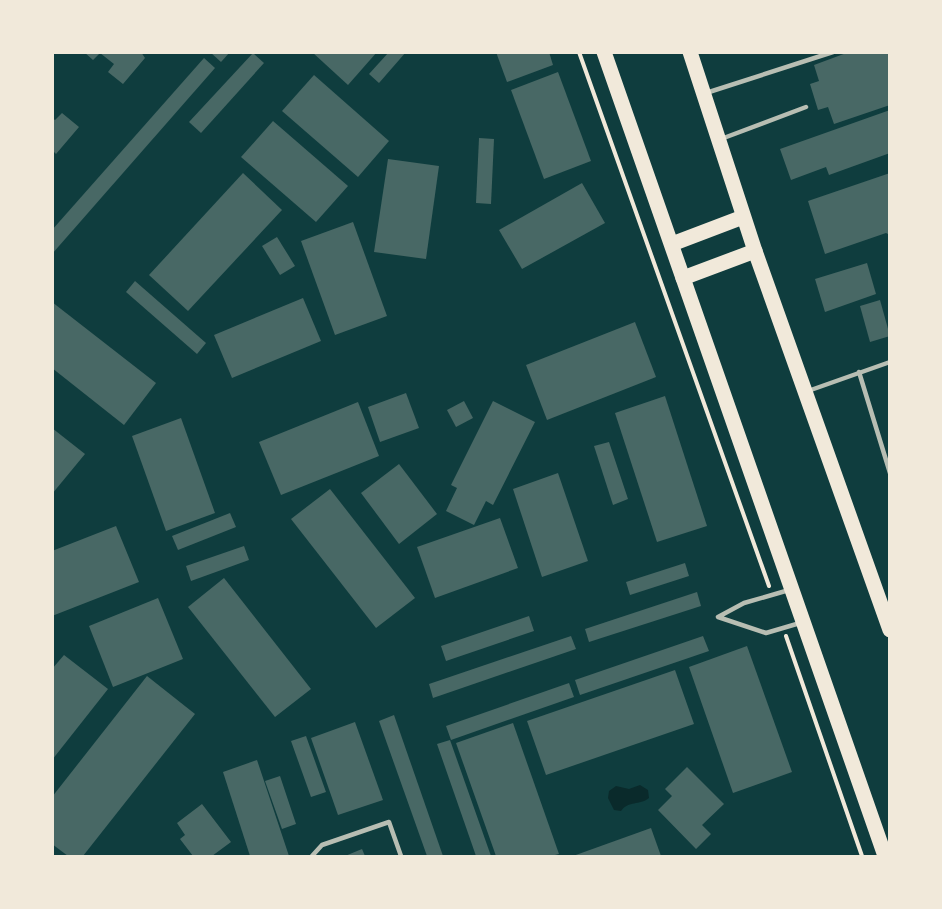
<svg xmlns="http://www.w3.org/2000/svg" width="942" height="909" font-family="'Nunito Sans',sans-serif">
<rect width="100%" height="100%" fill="#0f3d3e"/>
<path fill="#0a2a2b" d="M640 785 648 790 649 798C639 806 629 800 621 811L614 810 608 798 609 791 616 786 629 789Z"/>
<g fill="#486865">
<path d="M84 52H141L145 58 123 84 108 72 114 64 100 53 93 60Z"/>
<path d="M210 52H230L221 62Z"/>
<path d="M312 52H377L348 85Z"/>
<path d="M389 52H406L379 83 369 74Z"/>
<path d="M496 52H549L553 65 507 82Z"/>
<path d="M849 52H890V105L834 124 828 107 818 110 810 84 819 81 814 65Z"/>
<path d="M253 53 264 63 201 133 189 122Z"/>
<path d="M204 58 215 68 52 254V230Z"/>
<path d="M558 72 591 161 544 179 511 90Z"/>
<path d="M314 75 389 141 358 177 282 111Z"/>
<path d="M890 110V153L829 175 826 167 791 180 780 149Z"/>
<path d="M62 113 79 127 56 154 52 150V118L55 120Z"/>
<path d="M273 121 348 186 316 222 241 157Z"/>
<path d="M479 138 494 139 491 204 476 203Z"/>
<path d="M388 159 439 166 426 259 374 252Z"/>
<path d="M243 173 282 210 188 311 149 275Z"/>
<path d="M890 173V235L886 233 825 254 808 201Z"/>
<path d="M582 183 605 223 522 269 499 230Z"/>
<path d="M353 222 387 316 335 335 301 241Z"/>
<path d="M277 237 295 266 280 275 262 246Z"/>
<path d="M867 263 876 294 825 312 815 279Z"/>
<path d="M135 281 206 343 197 354 126 292Z"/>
<path d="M303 298 321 341 232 378 214 335Z"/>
<path d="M880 300 890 336 870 342 860 306Z"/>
<path d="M52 302 156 383 124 425 52 368Z"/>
<path d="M635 322 656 377 547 420 526 365Z"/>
<path d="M406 393 419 428 380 442 368 407Z"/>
<path d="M665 396 707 526 657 542 615 413Z"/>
<path d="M464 401 473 418 456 427 447 410Z"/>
<path d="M493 401 535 422 493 505 486 501 474 525 446 511 457 488 451 485Z"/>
<path d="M358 402 379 456 281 495 259 442Z"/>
<path d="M181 418 215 513 166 531 132 436Z"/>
<path d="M52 428 85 454 52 494Z"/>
<path d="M609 442 628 499 613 505 594 446Z"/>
<path d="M399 464 437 514 399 544 361 493Z"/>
<path d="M558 473 588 561 542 577 513 489Z"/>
<path d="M330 489 415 598 376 628 291 519Z"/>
<path d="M230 513 236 527 178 550 172 536Z"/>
<path d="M500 518 518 568 435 598 417 547Z"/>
<path d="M116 526 139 582 52 616V551Z"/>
<path d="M244 546 249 560 191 581 186 566Z"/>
<path d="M685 563 689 576 630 595 626 582Z"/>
<path d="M224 578 311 689 275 717 188 607Z"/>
<path d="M697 592 701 606 589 642 585 629Z"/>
<path d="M158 598 183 659 113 687 89 626Z"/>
<path d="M529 616 534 631 446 661 441 646Z"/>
<path d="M571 636 576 649 433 698 429 684Z"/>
<path d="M703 636 709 651 580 695 575 680Z"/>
<path d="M747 646 792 772 733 793 689 667Z"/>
<path d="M64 655 108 689 52 760V669Z"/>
<path d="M675 670 694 724 546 775 527 721Z"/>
<path d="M147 676 195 714 83 856H68L52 844V797Z"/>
<path d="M569 683 574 697 451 740 446 726Z"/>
<path d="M394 715 443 856H427L379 721Z"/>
<path d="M355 722 383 800 338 815 311 738Z"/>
<path d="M513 723 559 854 551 856H496L456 743Z"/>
<path d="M306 736 326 792 311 797 291 741Z"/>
<path d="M450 740 491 856H476L437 744Z"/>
<path d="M257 760 289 856H250L223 772Z"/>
<path d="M687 767 724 804 702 825 711 834 696 849 658 810 672 796 665 789Z"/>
<path d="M280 776 296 824 282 829 265 781Z"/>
<path d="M202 804 231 842 212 856H193L180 839 185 835 177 823Z"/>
<path d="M651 828 661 856H573Z"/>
<path d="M362 849 365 856H345Z"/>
</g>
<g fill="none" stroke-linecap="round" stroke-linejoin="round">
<g stroke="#f1e9da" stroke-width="4">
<path d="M579 52 769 586"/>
<path d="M786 636 862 856"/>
</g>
<g stroke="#b8beb3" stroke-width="4.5">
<path d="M706 93 833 52"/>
<path d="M721 139 806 107"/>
<path d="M859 372 890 473"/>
<path d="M808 391 890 362"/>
<path d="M789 590 744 603 718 617 766 633 800 623"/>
<path d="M312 856 322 845 389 822 401 856"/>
</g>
<g stroke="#f1e9da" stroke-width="15">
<path d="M604 52 885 856"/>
<path d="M690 52 755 251 890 630"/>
<path d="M672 244 743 217"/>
<path d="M683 278 755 251"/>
</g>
</g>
<rect width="942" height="909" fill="none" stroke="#f1e9da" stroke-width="108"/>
</svg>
